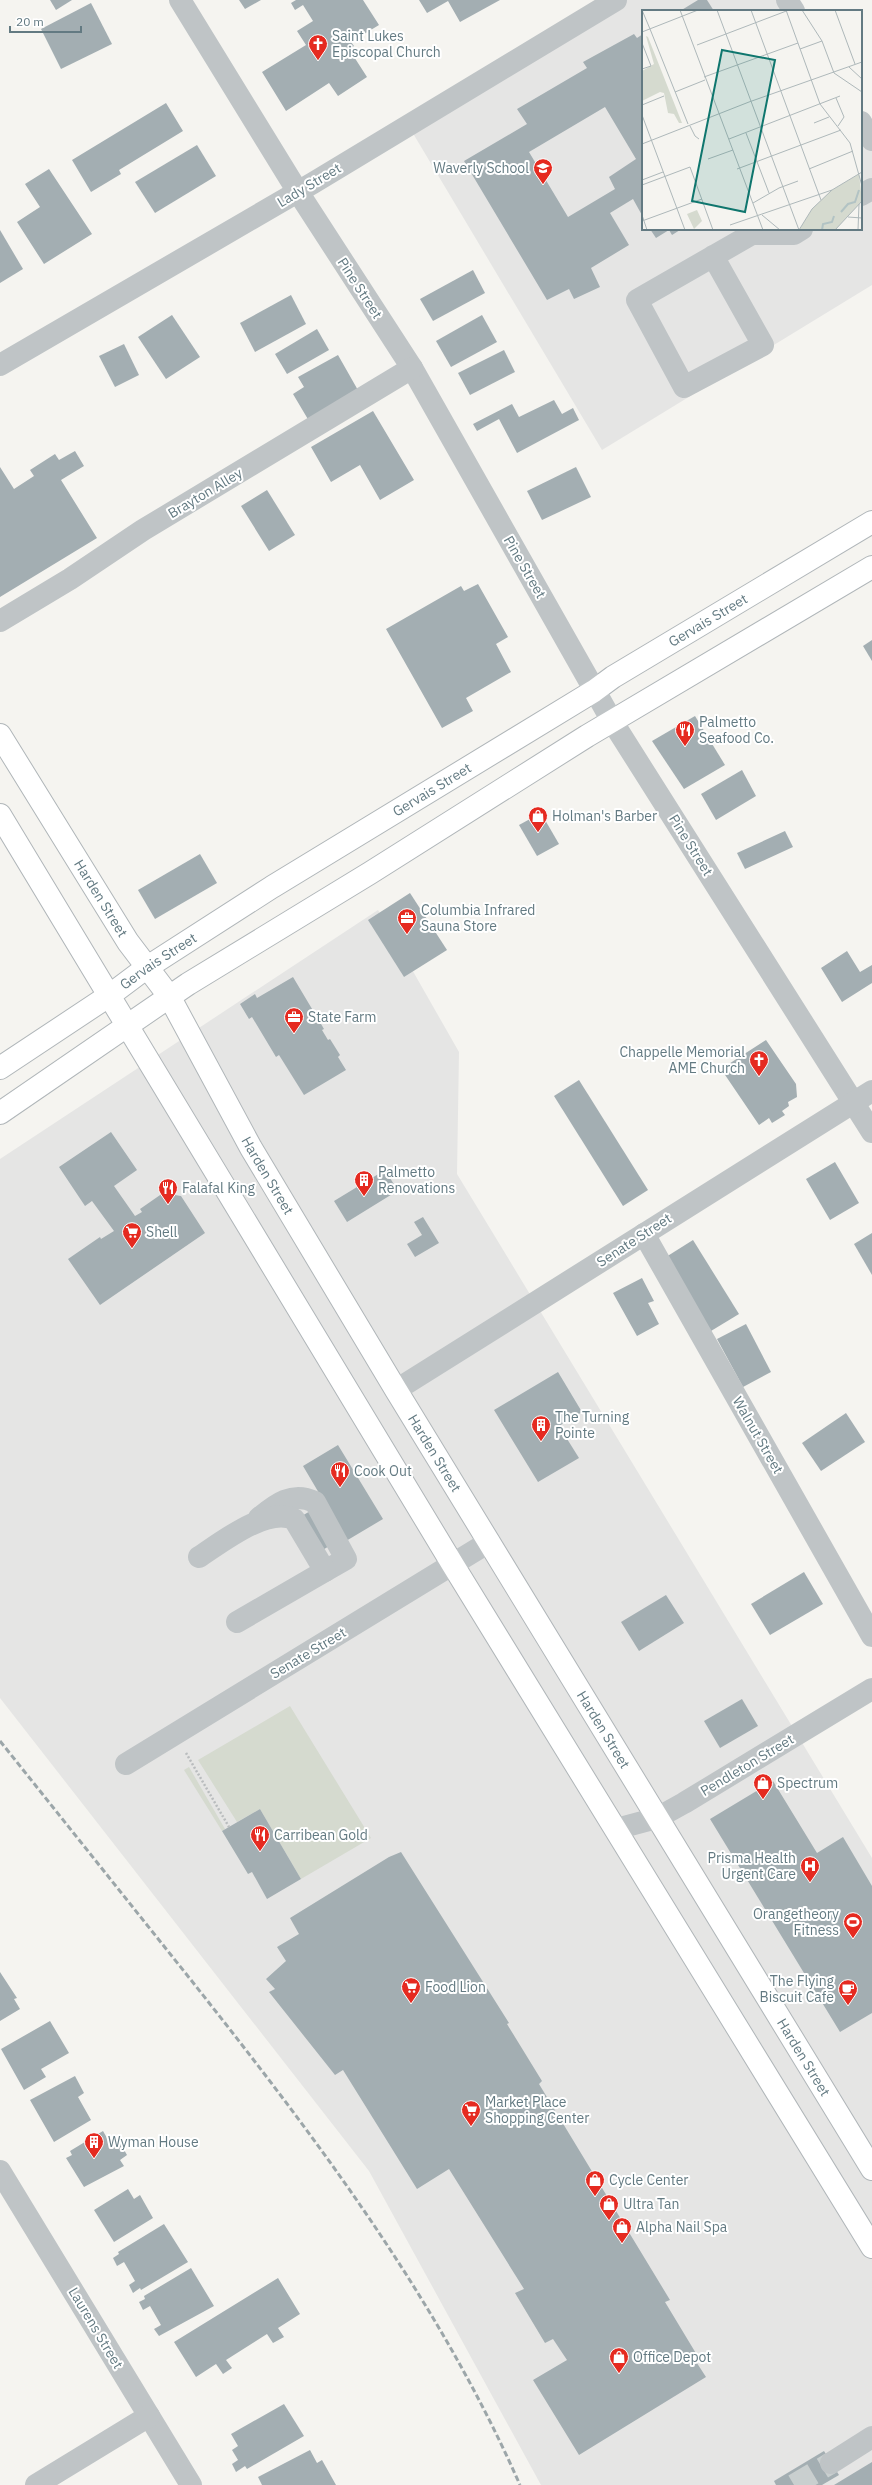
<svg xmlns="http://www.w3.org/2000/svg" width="872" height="2485" font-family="'IBM Plex Sans',sans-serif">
<rect width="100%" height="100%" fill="#f5f4f0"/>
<g fill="#e5e5e4">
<path d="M616 0H787L794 11H643V229H861V122L872 140V285L602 450 408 125Z"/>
<path d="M378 910 459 1052 457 1174 872 1858V2485H541L369 2171 0 1698V1159Z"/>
</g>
<g fill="#d5dacf">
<path d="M290 1706 371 1838 301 1879 260 1809 237 1822 198 1760Z"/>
<path d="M189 1767 225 1829 222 1831 184 1770Z"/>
</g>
<g fill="#a3aeb2" fill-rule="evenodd">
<path d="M50 0H72L56 10Z"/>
<path d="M239 0H261L245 9Z"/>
<path d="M296 0H363L379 25 351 42 354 46 349 49 367 77 338 96 329 83 286 111 262 72 306 45 297 31 313 21 303 5 295 10 291 3Z"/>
<path d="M419 0H500L460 22 448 1 427 13Z"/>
<path d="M698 0H707L714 11H680Z"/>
<path d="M91 3 112 44 61 69 41 29Z"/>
<path d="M634 34 637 38 643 34V217L633 199 610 213 629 245 591 268 600 287 574 299 569 289 547 300 464 161 527 124 517 109 587 68 583 62ZM605 107 636 159 609 177 615 189 568 217 529 152Z"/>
<path d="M166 103 183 131 119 170 121 174 91 192 72 160Z"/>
<path d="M197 145 216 176 155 213 135 182Z"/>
<path d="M49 169 92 234 44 264 17 222 40 207 25 184Z"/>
<path d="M650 229H680V230L672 235 669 230 656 238Z"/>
<path d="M0 230 23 269 0 283Z"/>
<path d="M473 270 485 293 433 321 420 299Z"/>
<path d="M291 295 306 324 255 352 240 323Z"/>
<path d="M172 315 200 357 166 379 138 337Z"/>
<path d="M482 315 497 342 451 367 436 341Z"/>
<path d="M317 329 329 350 287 374 275 354Z"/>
<path d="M124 344 139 375 115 387 99 356Z"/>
<path d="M504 350 515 372 470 395 458 373Z"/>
<path d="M338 355 359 392 309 421 293 394 304 387 298 377Z"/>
<path d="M554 400 562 414 573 408 579 420 517 453 499 419 477 431 473 424 512 404 519 417Z"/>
<path d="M373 411 414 480 380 500 360 465 331 482 311 447Z"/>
<path d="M75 451 84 466 61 480 97 538 0 597V467L14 489 34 476 30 470 55 454 59 460Z"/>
<path d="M576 467 591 497 542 520 527 491Z"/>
<path d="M267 490 295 535 269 551 241 506Z"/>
<path d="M478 584 508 637 496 644 511 672 466 698 473 711 442 728 386 629 461 586 464 591Z"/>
<path d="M872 640V661L863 646Z"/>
<path d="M695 716 725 765 684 789 652 741Z"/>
<path d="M742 770 756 796 716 820 701 794Z"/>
<path d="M541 813 559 844 537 856 519 825Z"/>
<path d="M785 831 793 847 745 869 737 853Z"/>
<path d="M200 854 217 883 155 919 138 890Z"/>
<path d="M410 893 447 950 404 977 368 920Z"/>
<path d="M847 951 860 972 872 965V983L842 1002 821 968Z"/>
<path d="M293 977 324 1029 322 1030 328 1040 330 1039 340 1055 338 1057 346 1070 304 1095 279 1055 276 1057 252 1017 249 1019 240 1004 255 994 257 998Z"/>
<path d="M766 1040 796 1084 797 1097 788 1102 789 1106 782 1111 785 1115 772 1123 769 1118 759 1125 721 1069Z"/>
<path d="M579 1080 648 1190 623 1206 554 1096Z"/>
<path d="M111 1132 137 1170 114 1186 135 1216 142 1212 140 1209 163 1193 181 1196 205 1233 100 1305 68 1259 100 1237 101 1239 114 1231 92 1201 85 1206 59 1167Z"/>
<path d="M835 1162 859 1203 830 1220 806 1179Z"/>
<path d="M385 1170 395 1186 391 1188 394 1193 347 1222 334 1201Z"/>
<path d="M423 1217 439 1243 415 1257 407 1244 422 1235 414 1222Z"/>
<path d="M872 1233V1275L854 1244Z"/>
<path d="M693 1240 739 1314 711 1331 666 1257Z"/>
<path d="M642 1278 654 1301 648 1303 659 1324 637 1336 613 1293Z"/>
<path d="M746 1324 771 1372 743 1387 717 1339Z"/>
<path d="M558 1372 582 1412 559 1426 579 1458 538 1482 494 1410Z"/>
<path d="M846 1413 865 1442 821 1471 802 1443Z"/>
<path d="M338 1445 383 1519 346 1541 344 1537 321 1551 300 1517 312 1510 342 1532 303 1466Z"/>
<path d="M804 1572 823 1604 770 1635 751 1604Z"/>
<path d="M666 1595 684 1623 639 1651 621 1622Z"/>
<path d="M742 1699 758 1726 720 1748 704 1721Z"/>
<path d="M773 1781 817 1853 843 1837 872 1886V2013L840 2032 710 1819Z"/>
<path d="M260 1809 301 1879 267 1899 252 1872 248 1874 222 1831Z"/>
<path d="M401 1852 509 2023 507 2024 542 2081 539 2084 670 2300 665 2302 697 2355 693 2357 706 2377 579 2455 533 2380 567 2360 553 2339 545 2343 515 2293 524 2289 449 2169 417 2189 343 2070 335 2075 269 1992 275 1989 266 1979 286 1961 277 1947 299 1934 290 1918 389 1857Z"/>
<path d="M0 1972 17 1998 14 1999 20 2009 0 2021Z"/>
<path d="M50 2021 69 2053 41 2069 46 2077 24 2090 1 2049Z"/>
<path d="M75 2076 84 2093 78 2097 91 2120 54 2142 30 2100Z"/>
<path d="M103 2131 107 2138 115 2134 127 2155 120 2160 124 2166 84 2187 66 2158 72 2155 70 2151Z"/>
<path d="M128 2189 134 2199 140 2195 153 2218 114 2242 94 2210Z"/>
<path d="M164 2224 188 2262 141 2290 140 2288 133 2293 129 2285 135 2281 124 2262 117 2266 113 2258 119 2254 118 2252Z"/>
<path d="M191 2268 214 2306 159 2336 154 2329 161 2325 150 2306 143 2310 139 2302 145 2299 144 2296Z"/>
<path d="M278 2278 300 2314 278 2328 284 2337 273 2343 267 2334 226 2360 232 2368 223 2374 216 2364 196 2377 174 2342Z"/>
<path d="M284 2404 304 2436 247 2469 245 2466 236 2472 232 2464 238 2460 232 2450 238 2446 231 2434Z"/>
<path d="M310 2450 317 2463 322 2460 336 2485H262L258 2477Z"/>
<path d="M824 2451 839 2475 822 2485H776L774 2481Z"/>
<path d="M872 2462V2485H834Z"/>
</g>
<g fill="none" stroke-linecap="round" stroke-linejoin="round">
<path stroke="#c9cfcf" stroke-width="22" stroke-dasharray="22 11" stroke-linecap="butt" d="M794 2485 831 2463"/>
<g stroke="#b0b6b9" stroke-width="24">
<g id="major">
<path id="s1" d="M0 735 128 942 169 996 251 1148 396 1390 872 2169"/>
<path d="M0 815 453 1565 872 2247"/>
<path id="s2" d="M0 1068 110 995 146 968 272 887 594 691 613 677 872 522"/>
<path d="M0 1113 188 984 370 873 587 736 872 567"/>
</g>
</g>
<path stroke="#b9bcbe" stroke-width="2.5" stroke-dasharray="2 2" stroke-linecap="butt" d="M186 1753 229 1827"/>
<g stroke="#bfc4c6" stroke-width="22">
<path d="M180 0 298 192 412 368 612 721 872 1132"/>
<path d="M787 0 794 11"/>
<path d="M861 122 872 140"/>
<path d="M861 195 872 189"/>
<path d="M713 256 763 345 684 387 637 300 752 234H794L802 229"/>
<path d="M0 365 313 183 616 0"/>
<path d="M0 621 70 579 143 530 412 368"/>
<path d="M644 1234 872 1636"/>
<path d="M396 1390 872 1091"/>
<path d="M259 1518C276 1504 292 1491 315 1502L346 1559 325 1571"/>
<path d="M199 1557C222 1542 266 1507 294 1519L325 1571 237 1622"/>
<path d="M126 1764 489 1542"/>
<path d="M616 1829 657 1818 684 1803 872 1689"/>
<path d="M0 2171 191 2485"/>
<path d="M831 2463 872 2437"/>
<path d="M36 2485 149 2416"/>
</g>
<use href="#major" stroke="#fff" stroke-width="22"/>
<path stroke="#9ca6a9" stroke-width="3" stroke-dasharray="6 3" stroke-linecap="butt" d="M0 1741C64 1821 127 1900 191 1980 317 2139 438 2299 520 2485"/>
</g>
<defs>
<g id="church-pin" transform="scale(1)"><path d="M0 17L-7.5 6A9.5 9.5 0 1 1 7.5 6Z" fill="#e52a20" stroke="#fff"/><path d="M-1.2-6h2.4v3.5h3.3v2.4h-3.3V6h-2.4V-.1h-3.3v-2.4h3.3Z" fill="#fff"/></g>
<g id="school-pin" transform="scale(1)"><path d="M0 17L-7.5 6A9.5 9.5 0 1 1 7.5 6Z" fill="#e52a20" stroke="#fff"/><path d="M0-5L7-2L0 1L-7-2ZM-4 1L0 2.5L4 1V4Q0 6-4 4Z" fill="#fff"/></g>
<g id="restaurant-pin" transform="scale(1)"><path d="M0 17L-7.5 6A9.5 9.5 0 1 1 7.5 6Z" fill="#e52a20" stroke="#fff"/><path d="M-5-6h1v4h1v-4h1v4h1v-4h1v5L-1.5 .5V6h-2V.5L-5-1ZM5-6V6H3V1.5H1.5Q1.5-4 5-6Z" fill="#fff"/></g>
<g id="shop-pin" transform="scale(1)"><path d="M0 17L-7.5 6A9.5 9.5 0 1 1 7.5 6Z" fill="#e52a20" stroke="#fff"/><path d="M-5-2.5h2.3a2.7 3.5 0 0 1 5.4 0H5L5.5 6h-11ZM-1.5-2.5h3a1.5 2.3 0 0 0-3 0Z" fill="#fff"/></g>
<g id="office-pin" transform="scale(1)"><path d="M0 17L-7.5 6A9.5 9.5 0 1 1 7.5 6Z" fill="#e52a20" stroke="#fff"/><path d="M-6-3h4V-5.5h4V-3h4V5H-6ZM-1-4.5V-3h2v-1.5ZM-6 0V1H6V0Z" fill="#fff"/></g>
<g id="building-pin" transform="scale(1)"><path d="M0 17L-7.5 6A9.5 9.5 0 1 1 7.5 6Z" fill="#e52a20" stroke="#fff"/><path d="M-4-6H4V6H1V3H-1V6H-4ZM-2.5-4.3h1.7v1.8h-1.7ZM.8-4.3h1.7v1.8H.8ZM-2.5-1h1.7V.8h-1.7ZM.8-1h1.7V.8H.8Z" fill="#fff"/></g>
<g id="supermarket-pin" transform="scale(1)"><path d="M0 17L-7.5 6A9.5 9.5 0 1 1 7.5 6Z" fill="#e52a20" stroke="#fff"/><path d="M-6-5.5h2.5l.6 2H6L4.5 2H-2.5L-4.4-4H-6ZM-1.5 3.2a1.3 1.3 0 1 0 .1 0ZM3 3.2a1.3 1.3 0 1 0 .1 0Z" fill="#fff"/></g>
<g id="hospital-pin" transform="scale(1)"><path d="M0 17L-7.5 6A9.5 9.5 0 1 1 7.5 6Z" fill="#e52a20" stroke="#fff"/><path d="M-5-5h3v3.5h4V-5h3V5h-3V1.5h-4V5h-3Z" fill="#fff"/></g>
<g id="stadium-pin" transform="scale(1)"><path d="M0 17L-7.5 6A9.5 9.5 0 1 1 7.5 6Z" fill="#e52a20" stroke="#fff"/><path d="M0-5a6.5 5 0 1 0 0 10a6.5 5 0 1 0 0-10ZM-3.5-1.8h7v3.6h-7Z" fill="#fff"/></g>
<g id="cafe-pin" transform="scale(1)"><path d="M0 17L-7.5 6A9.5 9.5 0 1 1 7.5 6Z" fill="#e52a20" stroke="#fff"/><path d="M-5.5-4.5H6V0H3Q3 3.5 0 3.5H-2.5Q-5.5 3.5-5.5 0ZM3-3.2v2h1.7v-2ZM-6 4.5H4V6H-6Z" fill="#fff"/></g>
</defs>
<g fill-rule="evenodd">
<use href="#church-pin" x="318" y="44"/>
<use href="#school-pin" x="543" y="168"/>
<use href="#restaurant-pin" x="685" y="730"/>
<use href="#shop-pin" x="538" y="816"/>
<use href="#office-pin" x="407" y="918"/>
<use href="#office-pin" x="294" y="1017"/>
<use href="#church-pin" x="759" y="1060"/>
<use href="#building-pin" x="364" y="1180"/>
<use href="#restaurant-pin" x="168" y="1188"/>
<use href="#supermarket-pin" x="132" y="1232"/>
<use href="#building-pin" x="541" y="1425"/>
<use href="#restaurant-pin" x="340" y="1471"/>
<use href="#shop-pin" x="763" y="1783"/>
<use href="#restaurant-pin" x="260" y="1835"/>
<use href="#hospital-pin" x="810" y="1866"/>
<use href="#stadium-pin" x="853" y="1922"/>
<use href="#supermarket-pin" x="411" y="1987"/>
<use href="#cafe-pin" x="848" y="1989"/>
<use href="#supermarket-pin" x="471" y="2110"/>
<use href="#building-pin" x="94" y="2142"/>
<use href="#shop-pin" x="595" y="2180"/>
<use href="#shop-pin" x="609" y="2204"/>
<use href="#shop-pin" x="622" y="2227"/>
<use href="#shop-pin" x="619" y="2357"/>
</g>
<g text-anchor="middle" stroke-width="4" stroke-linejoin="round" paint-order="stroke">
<g font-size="14" fill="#637a82" stroke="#fff" text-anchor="start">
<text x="332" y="41">Saint Lukes<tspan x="332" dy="16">Episcopal Church</tspan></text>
<text x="529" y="173" text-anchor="end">Waverly School</text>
<text x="699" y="727">Palmetto<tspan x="699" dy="16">Seafood Co.</tspan></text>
<text x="552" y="821">Holman's Barber</text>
<text x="421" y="915">Columbia Infrared<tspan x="421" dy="16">Sauna Store</tspan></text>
<text x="308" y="1022">State Farm</text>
<text x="745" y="1057" text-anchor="end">Chappelle Memorial<tspan x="745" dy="16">AME Church</tspan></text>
<text x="378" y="1177">Palmetto<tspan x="378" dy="16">Renovations</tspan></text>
<text x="182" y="1193">Falafal King</text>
<text x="146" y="1237">Shell</text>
<text x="555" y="1422">The Turning<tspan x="555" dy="16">Pointe</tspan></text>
<text x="354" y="1476">Cook Out</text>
<text x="777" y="1788">Spectrum</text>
<text x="274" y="1840">Carribean Gold</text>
<text x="796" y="1863" text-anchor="end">Prisma Health<tspan x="796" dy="16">Urgent Care</tspan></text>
<text x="839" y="1919" text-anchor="end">Orangetheory<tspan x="839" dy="16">Fitness</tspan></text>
<text x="834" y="1986" text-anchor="end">The Flying<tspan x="834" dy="16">Biscuit Cafe</tspan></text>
<text x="425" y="1992">Food Lion</text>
<text x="485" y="2107">Market Place<tspan x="485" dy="16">Shopping Center</tspan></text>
<text x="108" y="2147">Wyman House</text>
<text x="609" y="2185">Cycle Center</text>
<text x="623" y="2209">Ultra Tan</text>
<text x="636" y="2232">Alpha Nail Spa</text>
<text x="633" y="2362">Office Depot</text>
</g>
<g font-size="14" fill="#637a82" stroke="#fff">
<text transform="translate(309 185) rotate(-31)" y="5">Lady Street</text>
<text transform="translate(360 288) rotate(57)" y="5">Pine Street</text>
<text transform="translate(205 493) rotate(-31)" y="5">Brayton Alley</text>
<text transform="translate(525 567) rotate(60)" y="5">Pine Street</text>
<text dy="5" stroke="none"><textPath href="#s2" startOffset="838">Gervais Street</textPath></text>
<text dy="5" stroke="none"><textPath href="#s2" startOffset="514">Gervais Street</textPath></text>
<text transform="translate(691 845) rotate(58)" y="5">Pine Street</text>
<text dy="5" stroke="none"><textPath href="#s1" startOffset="192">Harden Street</textPath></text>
<text dy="5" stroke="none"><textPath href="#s2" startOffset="191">Gervais Street</textPath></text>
<text dy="5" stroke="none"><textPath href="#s1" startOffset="516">Harden Street</textPath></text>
<text transform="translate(634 1240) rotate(-33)" y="5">Senate Street</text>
<text transform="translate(758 1435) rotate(60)" y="5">Walnut Street</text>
<text dy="5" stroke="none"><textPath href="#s1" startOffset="840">Harden Street</textPath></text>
<text transform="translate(308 1653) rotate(-31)" y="5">Senate Street</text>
<text dy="5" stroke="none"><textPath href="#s1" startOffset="1164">Harden Street</textPath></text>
<text transform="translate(747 1765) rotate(-31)" y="5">Pendleton Street</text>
<text dy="5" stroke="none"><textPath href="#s1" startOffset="1548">Harden Street</textPath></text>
<text transform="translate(96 2328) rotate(59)" y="5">Laurens Street</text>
</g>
</g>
<g transform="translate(642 10)">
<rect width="220" height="220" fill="#f5f4f0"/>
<path d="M4 26 6 27 40 113H37L32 104 26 103 22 83 18 82 0 91V61L12 54ZM217 164 220 191 193 220H157L170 199 190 180ZM55 200 60 211 52 219 45 204Z" fill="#d5dacf"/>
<path fill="none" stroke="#b2c3c4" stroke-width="2" d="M199 202 206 194 213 192 217 180M180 220 181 214 190 212 192 206"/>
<path fill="none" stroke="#aeb8ba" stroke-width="1" d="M0 0 8 19M38 0 121 220M75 0 157 220M109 0 179 190M144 0 178 94 208 133 220 176M160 0 180 31 192 63 220 82M193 0 213 54M8 19 46 114M0 22 56 0M0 33 9 56 0 59M55 35 147 0M158 39 180 31M207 57 220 69M62 67 156 33M33 82 63 70M194 88 202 107 196 116M0 95 22 86M0 105 43 220M172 113 187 107M48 116 53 126 57 129M104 123 127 183M87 129 198 86M0 134 107 92 220 52M66 149 91 140M95 159 199 120M167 159 211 141M0 170 21 162M0 175 48 157 71 220M111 193 137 178 156 171M0 205 5 220M120 205 138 220M206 207 220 208M0 211 60 189M88 215 190 180M157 220 170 199 190 180 220 162M193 220 220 191M216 220 217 194"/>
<path fill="#0f766e" fill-opacity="0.15" stroke="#0f766e" stroke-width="2" d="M80 40 133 50 103 202 50 191Z"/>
<rect width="220" height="220" fill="none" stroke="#637a82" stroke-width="2"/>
</g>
<path d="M10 26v6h71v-6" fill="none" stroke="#637a82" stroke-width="2"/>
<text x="16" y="26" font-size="12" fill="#637a82" stroke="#ffffff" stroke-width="3" paint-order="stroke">20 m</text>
</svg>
